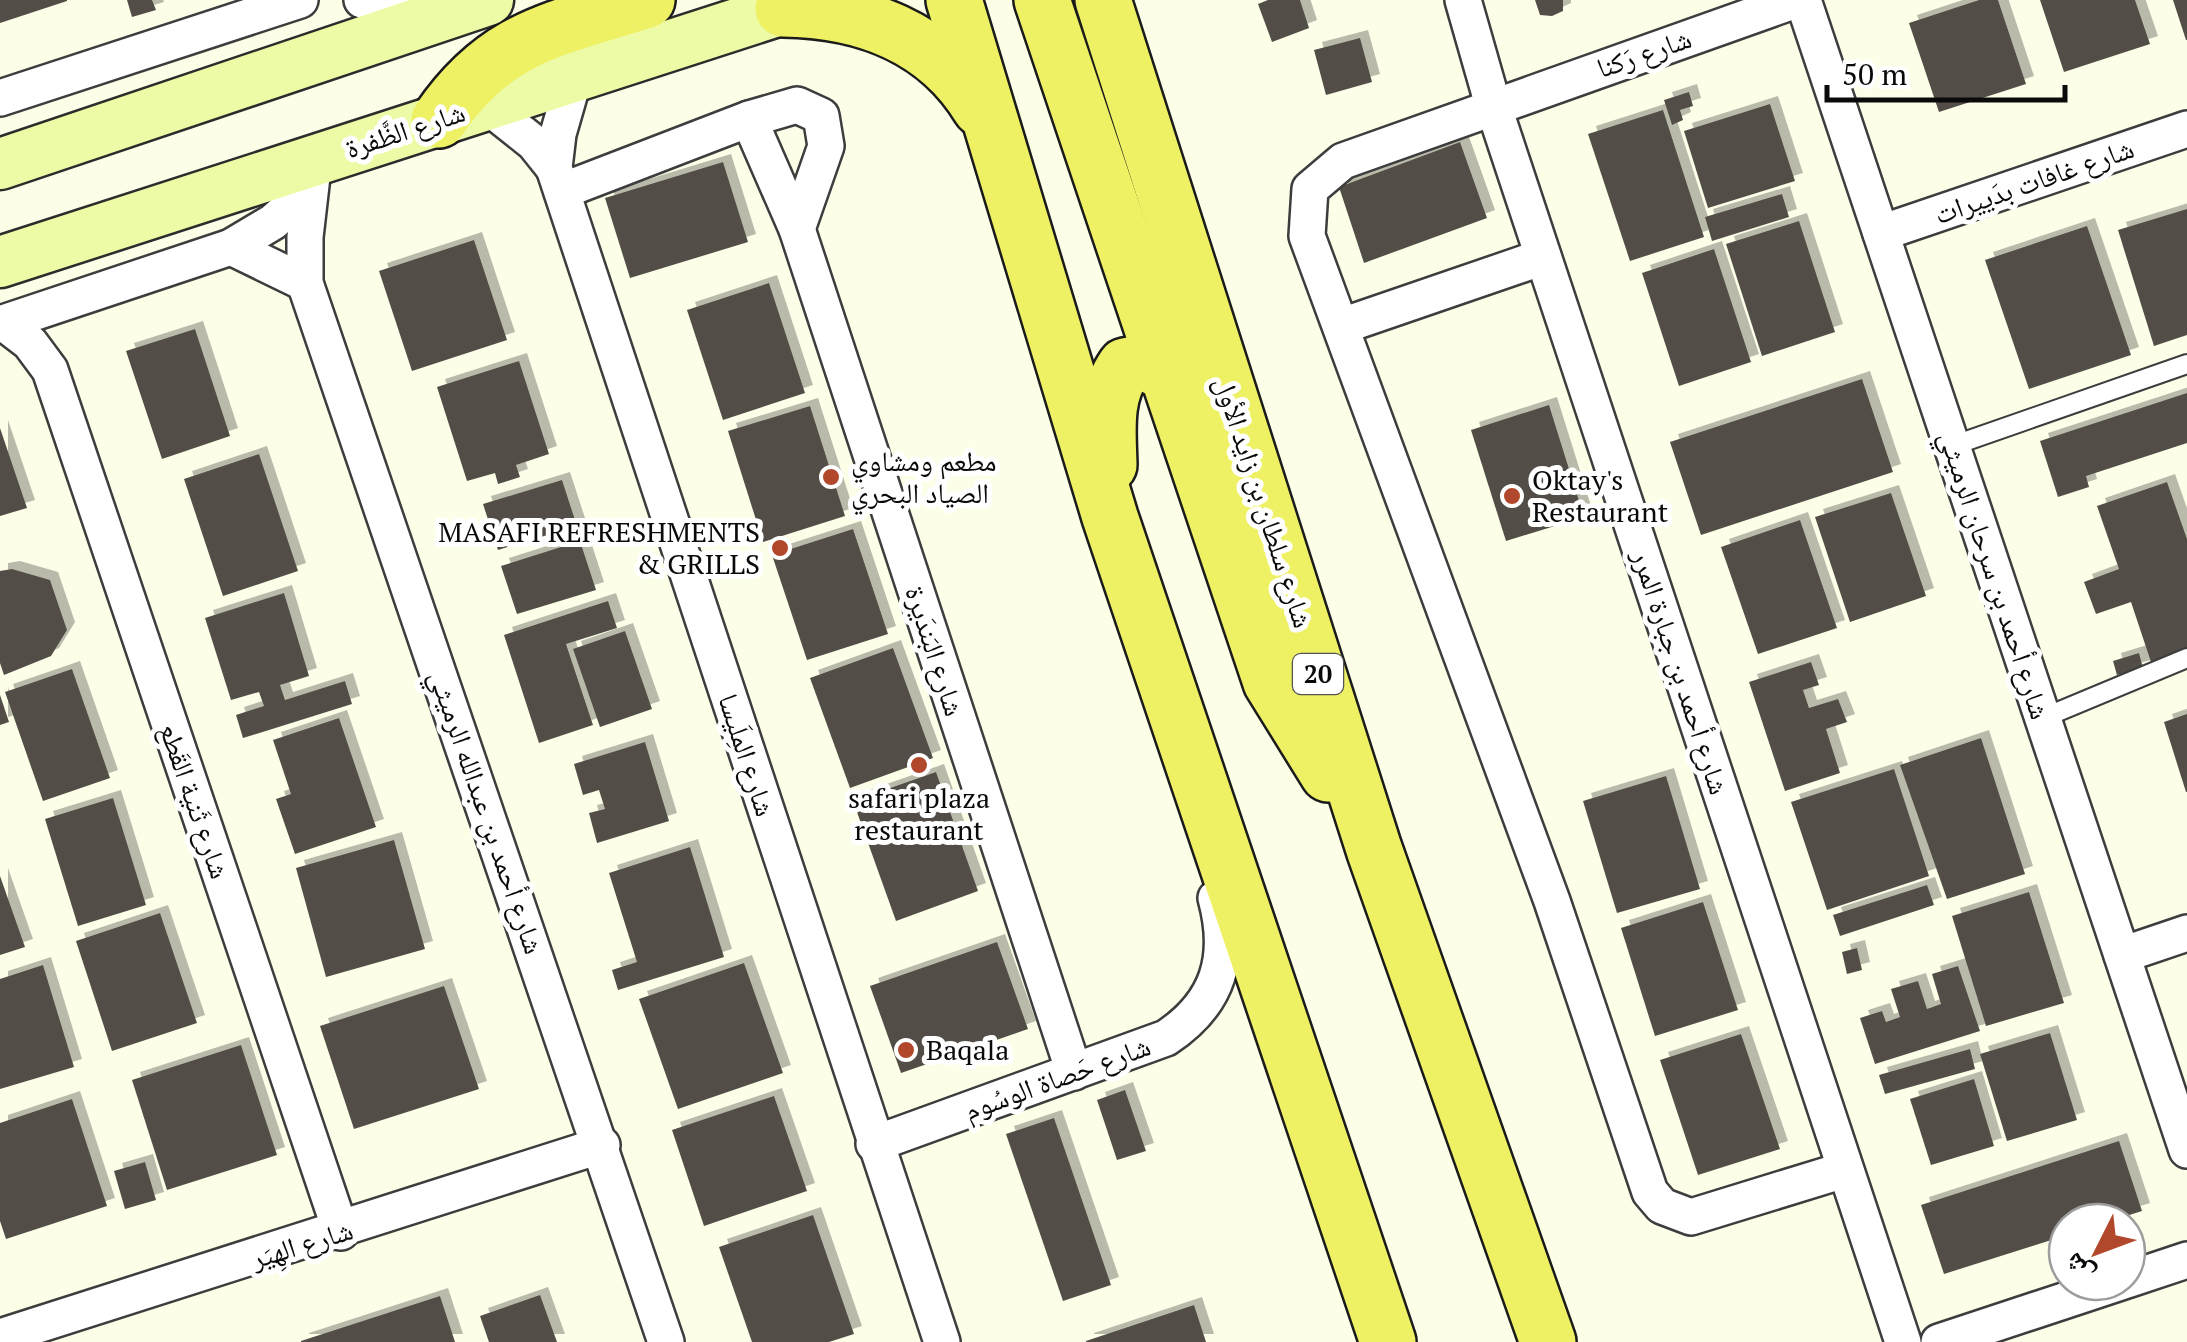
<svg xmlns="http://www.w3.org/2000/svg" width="2187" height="1342" font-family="'PT Serif','Noto Naskh Arabic',serif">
<defs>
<filter id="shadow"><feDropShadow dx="8" dy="-8" stdDeviation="0" flood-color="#0004"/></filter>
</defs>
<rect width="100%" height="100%" fill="#fcfee8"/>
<g fill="#524e47" filter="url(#shadow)">
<path d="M0 0H67V1L0 23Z"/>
<path d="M127 0H152L156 10 132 17Z"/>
<path d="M1268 0H1300L1309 28 1272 42 1258 4Z"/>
<path d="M1535 0H1563V11L1552 16 1540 15Z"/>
<path d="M1979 0H1998L2026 84 1939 112 1909 23Z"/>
<path d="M2040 0H2135L2150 44 2064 72Z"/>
<path d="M2173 0H2187V40H2186Z"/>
<path d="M1360 38 1372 82 1326 95 1314 50Z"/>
<path d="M1689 92 1693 106 1680 110 1683 120 1672 125 1664 100Z"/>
<path d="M1770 104 1795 181 1708 208 1684 131Z"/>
<path d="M1663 110 1704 237 1630 261 1588 134Z"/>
<path d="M1460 142 1487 218 1364 263 1339 187Z"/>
<path d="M723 162 748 242 630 278 605 198Z"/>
<path d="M1782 194 1789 217 1712 241 1705 217Z"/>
<path d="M2187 209V335L2154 346 2118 230Z"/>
<path d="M1799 221 1835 332 1762 356 1726 244Z"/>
<path d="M2087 226 2131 355 2029 389 1985 260Z"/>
<path d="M474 240 507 340 412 371 379 271Z"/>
<path d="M1714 249 1751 362 1679 386 1642 273Z"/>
<path d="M769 283 805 393 723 420 687 310Z"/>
<path d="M195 329 230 436 162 459 126 351Z"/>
<path d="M519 361 549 454 516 465 520 477 498 484 495 473 467 481 437 387Z"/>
<path d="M1862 379 1893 472 1701 535 1670 442Z"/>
<path d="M2187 393V443L2086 476 2089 487 2058 497 2040 441Z"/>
<path d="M1549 405 1584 517 1506 541 1471 430Z"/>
<path d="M810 406 845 516 763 542 728 431Z"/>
<path d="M0 428 27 508 0 516Z"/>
<path d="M259 454 298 571 223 596 184 479Z"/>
<path d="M562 480 577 526 498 550 483 504Z"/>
<path d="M2167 482 2187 539V653L2152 665 2131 602 2096 614 2084 582 2119 569 2097 506Z"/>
<path d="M1891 493 1926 596 1850 622 1815 517Z"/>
<path d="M1800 520 1837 628 1758 654 1721 547Z"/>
<path d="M853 529 888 634 807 660 772 555Z"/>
<path d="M580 541 596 590 517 614 501 566Z"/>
<path d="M12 569 50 580 67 630 51 656 4 675 0 663V571Z"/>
<path d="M284 593 309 676 280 685 285 700 345 681 352 704 243 738 236 715 264 706 259 692 231 700 205 618Z"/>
<path d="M608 601 617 628 566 644 593 725 539 743 504 635Z"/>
<path d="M625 631 652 709 600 727 573 649Z"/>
<path d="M893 648 933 758 850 788 810 678Z"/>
<path d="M2139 653 2143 668 2117 675 2113 661Z"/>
<path d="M1811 662 1819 685 1803 690 1809 708 1838 699 1847 722 1826 729 1840 773 1785 791 1749 682Z"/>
<path d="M72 669 110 778 43 801 5 692Z"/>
<path d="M0 695 9 722 0 725Z"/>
<path d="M2187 714V792H2186L2164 722Z"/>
<path d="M339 718 376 827 295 854 276 799 291 794 273 740Z"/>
<path d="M1981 738 2025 874 1947 899 1900 765Z"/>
<path d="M645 742 669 821 597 843 589 813 605 809 599 790 583 795 574 764Z"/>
<path d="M1894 769 1929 876 1827 910 1791 802Z"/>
<path d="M936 772 978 891 896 921 853 801Z"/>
<path d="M1666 776 1700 889 1617 913 1583 801Z"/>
<path d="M113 798 146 905 78 926 45 819Z"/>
<path d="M394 840 425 949 326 977 296 868Z"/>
<path d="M690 847 724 957 618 990 612 970 637 962 609 873Z"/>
<path d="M0 876 25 947 0 955Z"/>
<path d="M1927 885 1934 905 1840 936 1833 915Z"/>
<path d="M2029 892 2064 1003 1986 1026 1952 916Z"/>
<path d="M1703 902 1738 1010 1655 1036 1621 928Z"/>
<path d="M160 913 197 1023 112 1051 76 941Z"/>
<path d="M997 942 1028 1029 901 1073 870 986Z"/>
<path d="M1857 948 1862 970 1847 974 1842 952Z"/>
<path d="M744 963 783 1073 678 1109 639 999Z"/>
<path d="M43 965 74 1067 0 1089V979Z"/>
<path d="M1958 966 1980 1031 1875 1064 1860 1018 1882 1011 1886 1022 1900 1017 1891 989 1918 981 1927 1009 1941 1004 1932 974Z"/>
<path d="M444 986 479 1089 354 1129 320 1026Z"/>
<path d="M2050 1033 2077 1120 2007 1141 1980 1054Z"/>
<path d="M1741 1034 1780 1149 1698 1175 1660 1060Z"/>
<path d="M241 1045 277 1155 167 1190 132 1080Z"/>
<path d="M1970 1049 1975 1069 1885 1094 1879 1075Z"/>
<path d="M1974 1079 1994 1146 1931 1165 1910 1099Z"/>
<path d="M1125 1090 1146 1151 1117 1160 1097 1100Z"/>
<path d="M774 1096 807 1191 704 1226 672 1130Z"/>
<path d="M72 1099 107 1206 6 1239 0 1221V1123Z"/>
<path d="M1054 1118 1111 1285 1063 1301 1006 1134Z"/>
<path d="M2119 1141 2142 1211 2107 1222H2067V1235L1944 1274 1921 1205Z"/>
<path d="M145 1162 156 1200 125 1209 114 1171Z"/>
<path d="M813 1215 854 1334 829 1342H752L719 1247Z"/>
<path d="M540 1295 557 1342H489L480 1316Z"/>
<path d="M440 1296 455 1342H301V1341Z"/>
<path d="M1194 1305 1206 1342H1086V1341Z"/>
</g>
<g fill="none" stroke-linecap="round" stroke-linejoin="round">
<g stroke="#3d3d3d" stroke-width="22">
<g id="lane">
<path d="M1952 446 2187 364"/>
<path d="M2043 718 2187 658"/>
</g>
</g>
<g stroke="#3d3d3d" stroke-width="40">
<g id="street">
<path d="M362 0 429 20"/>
<path d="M1463 0 1493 105 1903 1342"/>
<path d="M1796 0 1343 161 1310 189 1307 236 1552 901 1650 1192 1662 1206 1691 1217 1844 1170"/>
<path d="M1803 0 2187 1150"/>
<path d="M575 75 558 134 554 168 942 1342"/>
<path d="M0 98 300 0"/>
<path d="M485 104 534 143 554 168"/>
<path d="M749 119 797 229 1074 1072"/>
<path d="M314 159 305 237V283L666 1342"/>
<path d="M562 191 749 119 797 105 821 116 826 146 797 229"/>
<path d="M1881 233 2187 129"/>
<path d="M231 247 305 283"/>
<path d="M4 323 30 343 50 370 341 1232"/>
<path d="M0 324 231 247 273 222 309 190"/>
<path d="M1342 326 1543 257"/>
<path d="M2122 955 2187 933"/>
<path d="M874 1144 1166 1038C1219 1003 1232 957 1216 898"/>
<path d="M2127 1280 2187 1260"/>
<path d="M0 1337 602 1145"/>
<path d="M1939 1342 2121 1282"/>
</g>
</g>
<g stroke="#2c2c2c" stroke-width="55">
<g id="secondary">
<path d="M0 164 488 0"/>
<path d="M0 262 811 0"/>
</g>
</g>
<g stroke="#1b1b1b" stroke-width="60">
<g id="primary">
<path d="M954 0 1110 517 1388 1342"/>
<path d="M1042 0 1271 682 1328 774"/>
<path d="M1103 0 1374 849 1548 1342"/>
<path d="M783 9C863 10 937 37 980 108"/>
<path d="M439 120C497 35 555 30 647 0"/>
<path d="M1109 465C1108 429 1104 396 1125 366L1145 362 1165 373"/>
</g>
</g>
<use href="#lane" stroke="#fff" stroke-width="18"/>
<use href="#street" stroke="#fff" stroke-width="35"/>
<use href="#secondary" stroke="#eefba6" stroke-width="50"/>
<use href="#primary" stroke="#eef164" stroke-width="55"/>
</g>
<g fill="#b1472b" stroke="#fff" stroke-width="4">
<circle cx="831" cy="477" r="10"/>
<circle cx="1512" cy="496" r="10"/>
<circle cx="780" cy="548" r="10"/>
<circle cx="919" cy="765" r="10"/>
<circle cx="906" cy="1050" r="10"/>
</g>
<g text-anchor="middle" stroke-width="10" stroke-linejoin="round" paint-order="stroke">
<rect fill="#fff" stroke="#545454" stroke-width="2.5" x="1293" y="654" width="50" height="40" rx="8"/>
<g font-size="25" font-weight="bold" fill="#0a0a0a">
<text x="1318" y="683">20</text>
</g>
<g font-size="28" fill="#0a0a0a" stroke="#fff">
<text transform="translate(1644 53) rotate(-19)" y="10">شارع رَكنا</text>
<text transform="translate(405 130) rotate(-18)" y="10">شارع الظَّفرة</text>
<text transform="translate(2034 181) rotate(-19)" y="10">شارع غافات بدَييرات</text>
<text transform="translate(1264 502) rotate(72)" y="10">شارع سلطان بن زايد الأول</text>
<text transform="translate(1995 575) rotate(72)" y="10">شارع أحمد بن سرحان الرميثي</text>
<text transform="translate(935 651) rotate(72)" y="10">شارع البَندَيرة</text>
<text transform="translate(1681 672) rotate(72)" y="10">شارع أحمد بن جبارة المرر</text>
<text transform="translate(747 755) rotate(72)" y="10">شارع المِلَيسا</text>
<text transform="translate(195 801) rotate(71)" y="10">شارع ثَنية القَطع</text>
<text transform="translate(487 812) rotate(71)" y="10">شارع أحمد بن عبدالله الرميثي</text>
<text transform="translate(1057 1078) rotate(-20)" y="10">شارع حَصاة الوسُوم</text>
<text transform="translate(302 1244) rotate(-17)" y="10">شارع الهِيَر</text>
</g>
<g font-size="28" fill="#0a0a0a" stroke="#fff" text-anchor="start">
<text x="851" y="471">مطعم ومشاوي<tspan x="851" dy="32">الصياد البحري</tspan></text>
<text x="1532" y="490">Oktay's<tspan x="1532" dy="32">Restaurant</tspan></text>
<text x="760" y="542" text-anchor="end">MASAFI REFRESHMENTS<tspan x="760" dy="32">&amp; GRILLS</tspan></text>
<text x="919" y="808" text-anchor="middle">safari plaza<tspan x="919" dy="32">restaurant</tspan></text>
<text x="926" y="1060">Baqala</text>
</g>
</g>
<g transform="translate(2097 1252) rotate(228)"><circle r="48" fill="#ffffff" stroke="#9d9d9d" stroke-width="2.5"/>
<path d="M0-8L18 38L0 25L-18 38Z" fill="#b1472b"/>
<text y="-15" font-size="28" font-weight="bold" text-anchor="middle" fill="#0a0a0a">ش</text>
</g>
<path d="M1827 85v15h238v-15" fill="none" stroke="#0a0a0a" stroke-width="5"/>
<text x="1842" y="85" font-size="30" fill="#0a0a0a" stroke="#ffffff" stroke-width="8" paint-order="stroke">50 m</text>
</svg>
